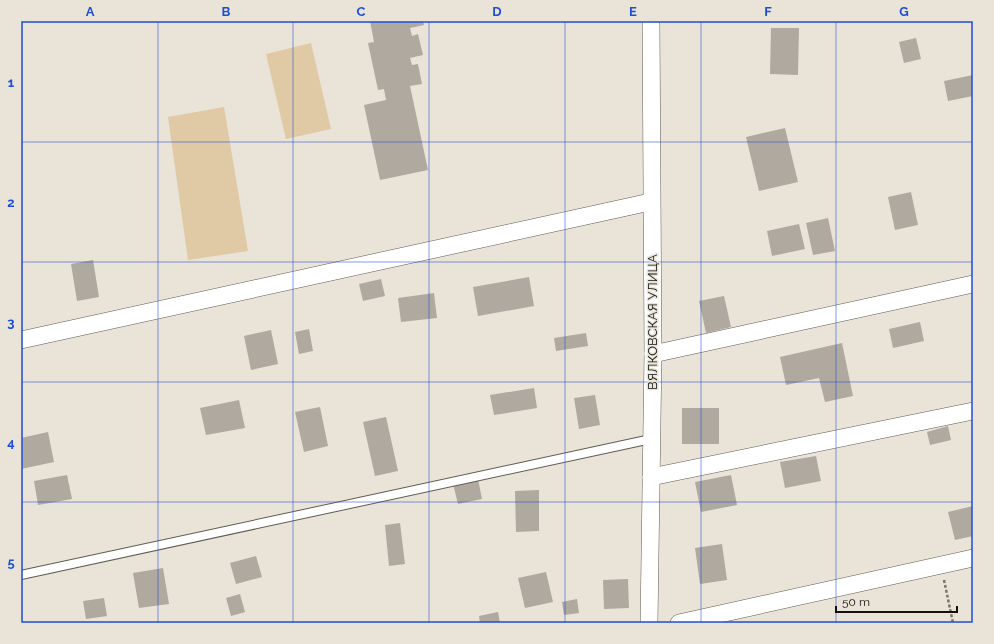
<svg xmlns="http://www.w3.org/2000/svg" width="994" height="644" font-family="Raleway,sans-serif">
<rect width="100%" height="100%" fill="#e9e3d8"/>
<g fill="#e0c9a5">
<path d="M311 43 331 129 286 139 266 54Z"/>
<path d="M224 107 248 251 188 260 168 117Z"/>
</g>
<g fill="#afa99f">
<path d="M370 21H423L424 25 410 28 412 36 418 34 423 55 410 58 412 65 418 64 422 84 410 86 428 170 380 180 364 105 386 100 384 89 378 90 368 43 374 42Z"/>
<path d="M771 28H799L798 75 770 74Z"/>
<path d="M916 38 921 59 904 63 899 42Z"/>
<path d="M973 75V96L948 101 944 81Z"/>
<path d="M785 128 798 182 759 191 746 137Z"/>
<path d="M911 192 918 225 895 230 888 197Z"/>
<path d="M828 218 835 251 813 255 806 223Z"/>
<path d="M799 224 805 249 772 256 767 231Z"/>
<path d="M93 260 99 297 77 301 71 264Z"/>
<path d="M529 277 534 306 478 316 473 287Z"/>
<path d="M381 279 385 296 363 301 359 284Z"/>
<path d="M434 293 437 318 401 322 398 298Z"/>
<path d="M724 296 731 327 706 333 699 301Z"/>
<path d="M920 322 924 341 893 348 889 329Z"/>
<path d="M309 329 313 351 299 354 295 332Z"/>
<path d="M271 330 278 364 251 370 244 336Z"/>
<path d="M586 333 588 346 556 351 554 338Z"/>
<path d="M842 343 853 396 825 402 819 378 786 385 780 357Z"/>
<path d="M534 388 537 408 494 415 490 395Z"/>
<path d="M595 395 600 425 579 429 574 398Z"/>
<path d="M239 400 245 428 206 435 200 408Z"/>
<path d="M320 407 328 446 304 452 295 412Z"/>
<rect x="682" y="408" width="37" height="36"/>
<path d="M386 417 398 471 375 476 363 422Z"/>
<path d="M948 426 951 440 930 445 927 432Z"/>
<path d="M48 432 54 462 21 469V438Z"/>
<path d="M816 456 821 481 785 488 780 462Z"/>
<path d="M67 475 72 499 38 505 34 481Z"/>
<path d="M731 475 737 505 701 512 695 482Z"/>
<path d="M478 479 482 499 458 504 453 484Z"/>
<path d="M539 490V531L516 532 515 491Z"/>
<path d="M973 506V536L955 540 948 512Z"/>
<path d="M400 523 405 564 389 566 385 525Z"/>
<path d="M722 544 727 580 700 584 695 548Z"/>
<path d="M256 556 262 577 236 584 230 563Z"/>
<path d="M163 568 169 604 139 608 133 573Z"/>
<path d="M546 572 553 602 525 608 518 578Z"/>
<path d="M628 579 629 608 604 609 603 580Z"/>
<path d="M240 594 245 612 231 616 226 598Z"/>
<path d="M104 598 107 616 86 619 83 601Z"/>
<path d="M577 599 579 613 564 615 562 602Z"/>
<path d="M498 612 500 623H480L479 616Z"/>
</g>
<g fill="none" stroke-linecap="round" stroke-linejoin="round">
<g stroke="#615b52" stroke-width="10">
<path id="service" d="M21 575 651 439"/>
</g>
<g stroke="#615b52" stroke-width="18">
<g id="minor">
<path d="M21 340 650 202"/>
<path d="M653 354 973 284"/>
<path d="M651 477 973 411"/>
<path d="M649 623 653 354 651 21"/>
<path d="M679 623 973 558"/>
</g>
</g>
<path stroke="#79746d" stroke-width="2.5" stroke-dasharray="3 2" stroke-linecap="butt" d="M944 580 953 623"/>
<use href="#service" stroke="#fff" stroke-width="8"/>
<use href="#minor" stroke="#fff" stroke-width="17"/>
</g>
<path fill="none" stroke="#1d4ed8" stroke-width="1" stroke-opacity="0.55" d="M158 21V623M293 21V623M429 21V623M565 21V623M701 21V623M836 21V623M21 142H973M21 262H973M21 382H973M21 502H973"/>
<g text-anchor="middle" stroke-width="3" stroke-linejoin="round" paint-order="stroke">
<g font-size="13" fill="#120f0c" stroke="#e9e3d8">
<text transform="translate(652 322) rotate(-90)" y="5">ВЯЛКОВСКАЯ УЛИЦА</text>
</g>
</g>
<rect width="994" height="644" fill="none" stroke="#e9e3d8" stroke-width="44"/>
<path d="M836 606v6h121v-6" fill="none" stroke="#120f0c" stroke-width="2"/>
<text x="842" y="606" font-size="12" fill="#120f0c" stroke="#e9e3d8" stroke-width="3" paint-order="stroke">50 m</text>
<rect x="22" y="22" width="950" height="600" fill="none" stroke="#1d4ed8" stroke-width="1.5"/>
<g font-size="13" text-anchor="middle" font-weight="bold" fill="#1d4ed8">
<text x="90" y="16">A</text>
<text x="226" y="16">B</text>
<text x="361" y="16">C</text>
<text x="497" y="16">D</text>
<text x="633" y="16">E</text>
<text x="768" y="16">F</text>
<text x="904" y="16">G</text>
<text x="11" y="87">1</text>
<text x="11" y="207">2</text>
<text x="11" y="327">3</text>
<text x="11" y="447">4</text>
<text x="11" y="567">5</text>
</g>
</svg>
